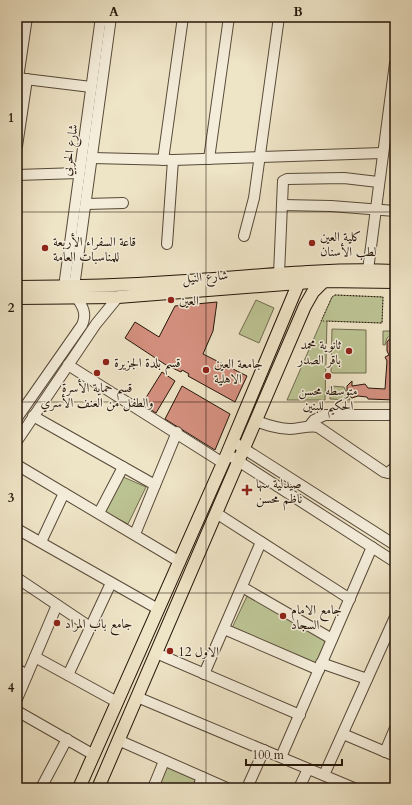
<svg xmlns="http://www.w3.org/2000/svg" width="412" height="805" font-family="Cardo,Amiri,serif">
<rect width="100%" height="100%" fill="#eee4c6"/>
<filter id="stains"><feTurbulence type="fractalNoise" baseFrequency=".005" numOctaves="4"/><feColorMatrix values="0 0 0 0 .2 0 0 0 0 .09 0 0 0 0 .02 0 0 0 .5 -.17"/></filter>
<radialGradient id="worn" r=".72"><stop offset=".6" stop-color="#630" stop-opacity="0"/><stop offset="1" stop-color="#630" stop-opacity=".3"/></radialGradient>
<g fill="#bcc393" stroke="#706c4e">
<path d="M335 295 383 297 382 323 327 321 325 400H287L332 297Z"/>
<path d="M256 300 274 308 259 343 239 334Z"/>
<path d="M332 329 366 330V373H331Z"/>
<path d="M383 331H391L392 334 387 338 385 345H383Z"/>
<path d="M330 386 344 387 350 400 330 399Z"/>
<path d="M121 476 146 487 128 524 103 511Z"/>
<path d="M248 594 327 641 316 665 232 628Z"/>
<path d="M167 767 197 779 193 788H157Z"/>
</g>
<g fill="#d4907f" stroke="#251508">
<path d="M217 302 213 331 203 354 247 376 235 402 188 376 189 374 182 370 181 372 166 365 125 338 135 322 159 337 175 306Z"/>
<path d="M391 337H395V400L368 399 367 397 358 396 352 398 347 394V386L352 381V386L365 384 368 388 385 389 387 361 385 357 389 355 387 351V342Z"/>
<path d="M162 372 175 381 156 413 142 404Z"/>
<path d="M182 386 230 414 215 450 165 419Z"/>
</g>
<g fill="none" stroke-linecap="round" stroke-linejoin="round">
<g stroke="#574938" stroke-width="12">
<g id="minor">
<path d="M17 78 91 87"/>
<path d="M18 78 27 17"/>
<path d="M17 146 27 79"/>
<path d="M92 158 173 160 382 153"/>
<path d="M209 159 229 17"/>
<path d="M163 160 183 17"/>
<path d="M17 175 79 173"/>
<path d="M86 204 123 203"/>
<path d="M282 205 331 206 395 211"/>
<path d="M244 236 254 198 279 17"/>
<path d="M167 244 173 160"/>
<path d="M368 270 395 63"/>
<path d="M279 274 283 181 287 179 344 178 378 182"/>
<path d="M64 287 101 17"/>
<path d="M74 287 111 17"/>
<path d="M68 365 223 463"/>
<path d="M33 416 155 485"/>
<path d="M17 418 82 325C87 314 83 307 77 298"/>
<path d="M256 421C267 425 278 429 290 429 300 429 308 425 318 427L384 472 388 473 395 467"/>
<path d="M310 425 314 420 325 415H395"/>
<path d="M17 441 96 324 118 297"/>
<path d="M232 441 395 545"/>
<path d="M232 457 395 562"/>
<path d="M17 465 180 562"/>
<path d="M99 513 123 467"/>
<path d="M216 513 350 599"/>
<path d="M17 529 158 609"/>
<path d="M135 534 177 432"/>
<path d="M41 542 64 493"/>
<path d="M17 578 90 627"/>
<path d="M242 587 332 639"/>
<path d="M224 629 319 670"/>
<path d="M156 653 300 715"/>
<path d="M35 657 117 702"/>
<path d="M321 663 367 679"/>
<path d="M17 669 27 675"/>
<path d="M204 674 261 542"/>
<path d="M68 675 111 583"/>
<path d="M137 697 354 788"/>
<path d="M17 699 57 605"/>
<path d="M17 711 94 755"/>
<path d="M343 734 395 756"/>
<path d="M118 740 227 788"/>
<path d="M385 752 395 728"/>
<path d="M281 757 372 547"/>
<path d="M324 775 395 617"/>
<path d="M41 788 67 739"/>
<path d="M153 788 164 761"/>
<path d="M198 788 202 777"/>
<path d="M247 788 264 750"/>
<path d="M299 788 308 769"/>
</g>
</g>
<g stroke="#251508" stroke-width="14">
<g id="major">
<path d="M17 287C74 287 130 285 186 281 256 276 325 268 395 271"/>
<path d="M17 298 118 297 324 281 395 282"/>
<path d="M79 788 227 454 299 282"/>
<path d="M98 788 305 306 313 292 324 281"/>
</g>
</g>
<path stroke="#251508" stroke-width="1" stroke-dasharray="1 2" stroke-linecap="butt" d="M335 295 383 297 382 323 321 321 332 297Z"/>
<use href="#minor" stroke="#f4edda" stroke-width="10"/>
<use href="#major" stroke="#eee4c6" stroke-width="12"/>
</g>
<path fill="none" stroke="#251508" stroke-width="1" stroke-opacity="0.55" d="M206 17V788M17 212H395M17 402H395M17 593H395"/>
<g fill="#8f2418" stroke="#f4edda" stroke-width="1.5">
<circle cx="312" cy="243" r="4"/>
<circle cx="45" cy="248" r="4"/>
<circle cx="171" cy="300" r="4"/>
<circle cx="349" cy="351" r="4"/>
<circle cx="106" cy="362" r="4"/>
<circle cx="206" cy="370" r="4"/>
<circle cx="97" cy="373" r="4"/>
<circle cx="328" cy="376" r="4"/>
<path d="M245 484h4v4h4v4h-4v4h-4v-4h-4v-4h4z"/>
<circle cx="283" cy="616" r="4"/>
<circle cx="57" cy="623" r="4"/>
<circle cx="170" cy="651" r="4"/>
</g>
<g text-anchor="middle" stroke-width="3" stroke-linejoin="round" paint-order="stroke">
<g font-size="13" fill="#251508" stroke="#f4edda">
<text transform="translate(69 150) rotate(-82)" y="5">شارع الحربي</text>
<text transform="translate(205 276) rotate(-5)" y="5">شارع النيل</text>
</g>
<g font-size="13" fill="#251508" stroke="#f4edda" text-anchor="start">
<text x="320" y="241">كلية العين<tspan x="320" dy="15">لطب الأسنان</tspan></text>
<text x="53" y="246">قاعة السفراء الأربعة<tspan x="53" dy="15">للمناسبات العامة</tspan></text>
<text x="179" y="305">العين</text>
<text x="341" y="349" text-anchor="end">ثانوية محمد<tspan x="341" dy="15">باقر الصدر</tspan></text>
<text x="114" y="367">قسم بلدة الجزيرة</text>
<text x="214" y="368">جامعة العين<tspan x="214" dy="15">الاهلية</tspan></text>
<text x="97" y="392" text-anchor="middle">قسم حماية الأسرة<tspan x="97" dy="15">والطفل من العنف الأسري</tspan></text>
<text x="328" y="395" text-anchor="middle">متوسطه محسن<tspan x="328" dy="15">الحكيم للبنين</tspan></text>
<text x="256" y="488">صيدلية سها<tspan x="256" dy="15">ناظم محسن</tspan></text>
<text x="291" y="614">جامع الامام<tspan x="291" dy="15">السجاد</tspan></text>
<text x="65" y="628">جامع باب المراد</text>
<text x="178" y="656">الاول 12</text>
</g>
</g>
<rect width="412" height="805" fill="none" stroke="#eee4c6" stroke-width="44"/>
<path d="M246 759v6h96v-6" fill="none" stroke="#251508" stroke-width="2"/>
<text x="252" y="759" font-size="12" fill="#251508" stroke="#f4edda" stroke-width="3" paint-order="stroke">100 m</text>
<rect x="22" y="22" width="368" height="761" fill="none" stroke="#251508" stroke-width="1.5"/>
<g font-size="13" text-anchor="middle" font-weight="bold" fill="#251508">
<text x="114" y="16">A</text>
<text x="298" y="16">B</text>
<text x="11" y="122">1</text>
<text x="11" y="312">2</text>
<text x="11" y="502">3</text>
<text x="11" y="692">4</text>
</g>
<rect width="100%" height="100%" filter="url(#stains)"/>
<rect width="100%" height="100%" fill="url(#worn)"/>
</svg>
